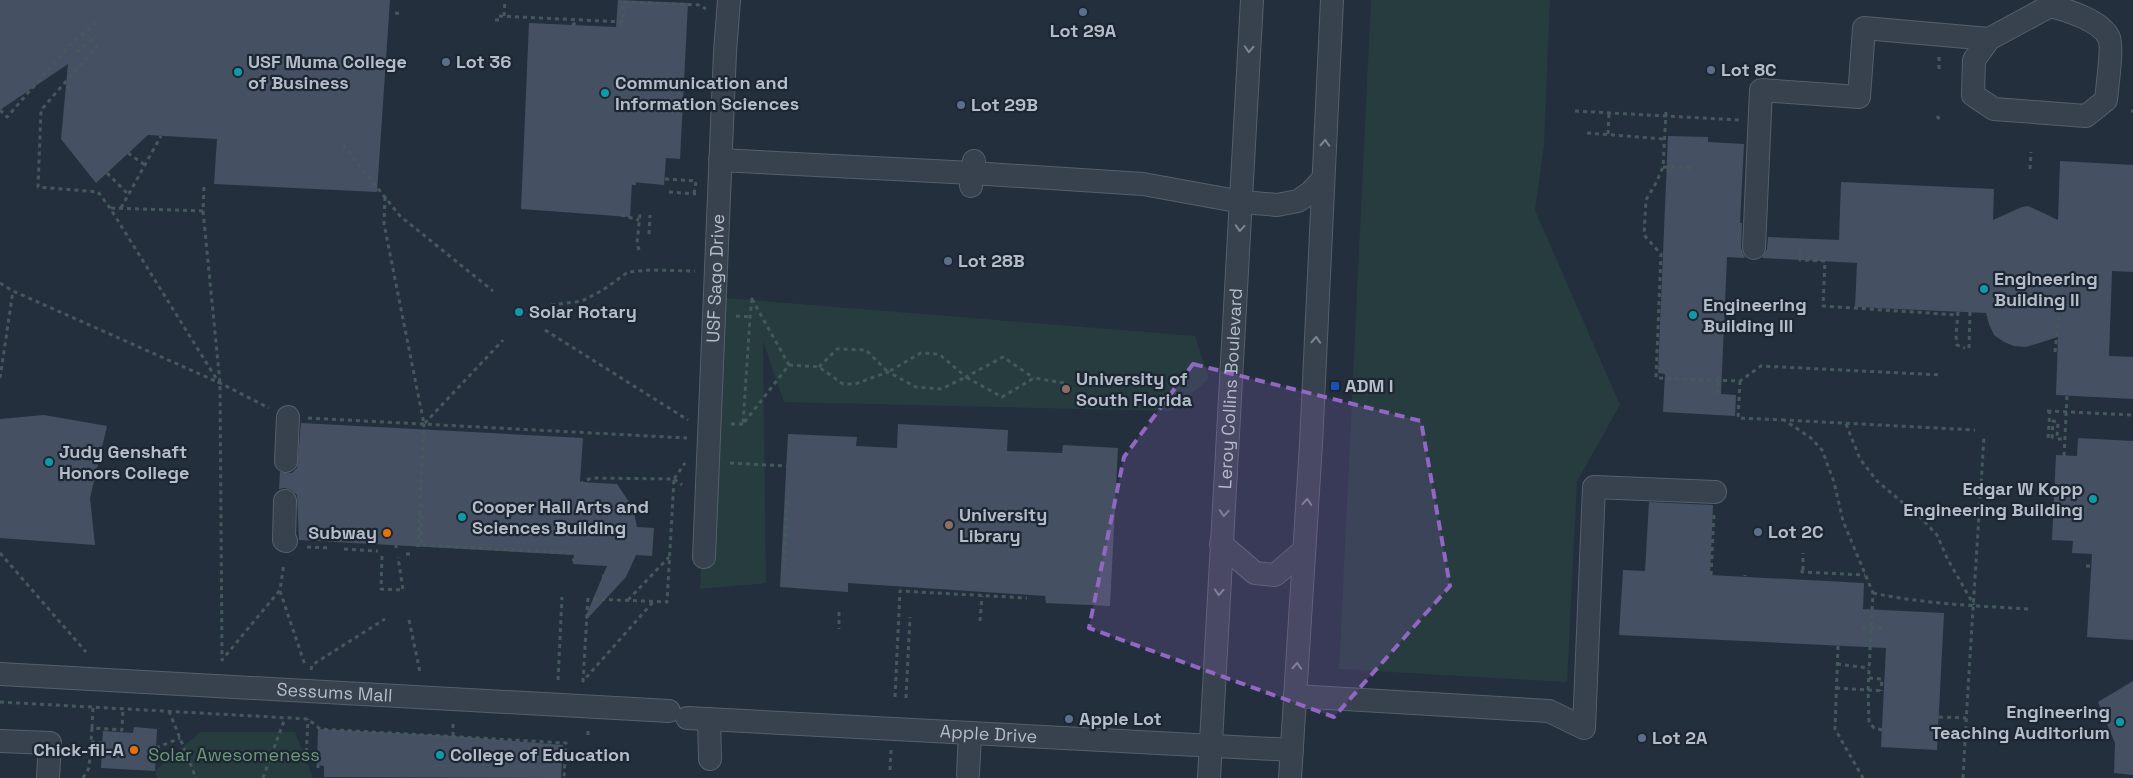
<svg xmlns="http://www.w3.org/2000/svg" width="2133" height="778" font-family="'Space Grotesk',sans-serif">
<rect width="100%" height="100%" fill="#242f3e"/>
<g fill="#263c3f">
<path d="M1371 0H1550L1544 145 1535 210 1620 405 1577 481 1567 682 1339 669Z"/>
<path d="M714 297 1195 336 1209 379 1171 411 784 402 763 341 766 583 700 589Z"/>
<path d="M200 732H295L313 778H157L155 771Z"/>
</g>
<g fill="#455162">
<path d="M0 0H390L377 192 214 184 217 139 148 135 96 183 61 139 68 64 0 110Z"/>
<path d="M618 0 688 3 680 159 666 158 664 185 632 182 630 217 521 209 529 23 616 27Z"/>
<path d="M1668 136 1708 137V142L1744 144 1740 223H1742L1741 248 1745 258 1727 257 1721 394 1736 395 1735 416 1663 412 1665 374 1658 373Z"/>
<path d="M2060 161 2133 165V272L2112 271 2109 356 2133 357V399L2056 395 2058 337 2026 347 2014 346 2004 342 1994 335 1989 324 1986 313 1855 307 1857 263 1762 258 1767 249 1768 237 1839 240 1841 182 1994 189 1993 220 2022 207 2028 206 2058 220Z"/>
<path d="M44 415 107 426 90 498 95 545 0 538V419Z"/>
<path d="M301 423 583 438 580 482 617 484 633 508 637 527 654 528 652 556 636 555 626 577 587 619 585 618 607 566 573 564 574 555 299 540 297 495 291 490 285 488 279 489 280 472 292 473 297 468Z"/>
<path d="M898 424 1008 430 1007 451 1062 453 1063 445 1118 448 1110 606 1046 603 1045 596 848 583V592L780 587 788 434 857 437 856 446 897 448Z"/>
<path d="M2078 438 2133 441V640L2087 637 2092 554 2072 553 2073 541 2052 540 2056 455 2077 456Z"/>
<path d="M1649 502 1713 505 1710 575 1864 583 1863 609 1944 613 1937 750 1881 747 1886 648 1619 635 1623 570 1645 571Z"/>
<path d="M2133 681V775L2114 773 2115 743 2098 702Z"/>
<path d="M134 727 157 729 155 771 101 768 103 731 133 733Z"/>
<path d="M318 729 453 736 563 745 561 778 324 777V766L317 765Z"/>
</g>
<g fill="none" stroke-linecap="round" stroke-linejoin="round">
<g stroke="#565f6c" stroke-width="24">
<g id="minor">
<path d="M2050 6C2067 10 2102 21 2109 38 2113 46 2107 89 2106 100L2086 116 1994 109 1973 95 1974 60 1989 39Z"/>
<path d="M720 160 972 173 974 161"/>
<path d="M971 186 972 173 1143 184 1242 202 1277 205 1298 201 1311 192 1323 179"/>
<path d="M1754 248 1761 90 1859 97 1864 28 1989 39"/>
<path d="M286 461 288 417"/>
<path d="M285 501 284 540 286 541"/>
<path d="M1221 544 1255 573 1275 575 1303 551"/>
<path id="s1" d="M704 557 725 52 729 0"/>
<path id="s2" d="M0 674 669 711"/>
<path d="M1295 696 1549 711 1584 728 1594 487 1715 492"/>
<path id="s3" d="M687 718 1292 750"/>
<path d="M709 719 710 759"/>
<path d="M0 741 50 743 48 778"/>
<path d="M968 774 970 733"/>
<path id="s4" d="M1209 778 1252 0"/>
<path d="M1290 778 1311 444 1332 0"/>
</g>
</g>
<g stroke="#44595c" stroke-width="3" stroke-dasharray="4 4" stroke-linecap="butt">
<path d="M395 13 402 14"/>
<path d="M504 16 505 0"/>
<path d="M495 20H499V16L623 22 624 2 700 5 706 9"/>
<path d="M572 25 579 21"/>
<path d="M98 45 41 110 38 187 98 192 110 208 219 383"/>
<path d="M77 52 96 36"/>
<path d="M1939 69V57"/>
<path d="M0 110 7 117 69 46 96 23"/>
<path d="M1575 111 1739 120"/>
<path d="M2131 111H2133"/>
<path d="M1666 112 1663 167 1657 181 1646 200 1644 235 1661 254 1656 378 1740 381 1761 366 1942 375"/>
<path d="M1937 116 1940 120"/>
<path d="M1587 133 1664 139"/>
<path d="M1608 134 1609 113"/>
<path d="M343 145 400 216 493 291"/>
<path d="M128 153 145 165"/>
<path d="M1663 167 1691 168"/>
<path d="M2030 169 2031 152"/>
<path d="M107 173 129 195"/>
<path d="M665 179 696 181 694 194"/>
<path d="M632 183 640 185"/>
<path d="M204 187 203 211 220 383 222 660 280 590 284 563"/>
<path d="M669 192 696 194"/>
<path d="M385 197 384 224 424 424 503 340"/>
<path d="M111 208 203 211"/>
<path d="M121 208 161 136"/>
<path d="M621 215 639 220"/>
<path d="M649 234 650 215"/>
<path d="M1800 249V260L1825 261 1823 306 1958 315"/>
<path d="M639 250 637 243 640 214"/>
<path d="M0 283 13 291 220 383 269 408"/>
<path d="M752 299 789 365 743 424 750 317Z"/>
<path d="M551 305 582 301 603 290 628 272 650 270 695 271"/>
<path d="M1958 312 1956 336 1957 345 1965 348"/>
<path d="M736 316 750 317"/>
<path d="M545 330 688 420"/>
<path d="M1969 348 1970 312"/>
<path d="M2055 352 2059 316"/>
<path d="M789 365 819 367 843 384H855L888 372 916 387 941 389 966 377 1002 397 1034 378 1064 383"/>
<path d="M819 367 837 349 866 350 888 372 921 353 939 354 966 377 1003 357 1034 378"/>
<path d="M0 378 13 291"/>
<path d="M1740 381 1738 418 1784 420"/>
<path d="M1717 394 1719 376"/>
<path d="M2050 410 2048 438H2052L2053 421 2058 422 2057 439H2065"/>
<path d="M2047 411 2133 415"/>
<path d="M308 418 687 438"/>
<path d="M731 424H743"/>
<path d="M1846 424 1860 459 1877 481 1922 519 1937 535 1948 560 1974 605"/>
<path d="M2064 456 2067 396"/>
<path d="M730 463 787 466"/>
<path d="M674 479 682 485"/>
<path d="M580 484 591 478 674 479 685 463"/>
<path d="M585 484 592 485"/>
<path d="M420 506H427"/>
<path d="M420 517H422L421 545 570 553 569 556"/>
<path d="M307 547 330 548"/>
<path d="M418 547 424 424"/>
<path d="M396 548V545"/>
<path d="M344 549 378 551"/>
<path d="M0 553 86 652"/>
<path d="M406 554H411"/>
<path d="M382 556 381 589 403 590 398 557"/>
<path d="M572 560H574"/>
<path d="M2086 566H2091"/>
<path d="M784 569 787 500"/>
<path d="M1802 570V572L1865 575"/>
<path d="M1803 570V553"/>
<path d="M1711 575 1714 513"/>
<path d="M602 576H603"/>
<path d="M1745 576V575"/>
<path d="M280 591 305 665"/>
<path d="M1873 593C1924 604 1978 606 2030 609"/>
<path d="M588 598 583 681 654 601"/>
<path d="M593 599 667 602 674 479"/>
<path d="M628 600 669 557"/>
<path d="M839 612V629"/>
<path d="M409 620 420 672"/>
<path d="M980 621 982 596"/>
<path d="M1862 627 1887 629"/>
<path d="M1838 646 1835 729 1863 778"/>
<path d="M1837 664 1869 668"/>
<path d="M311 670 312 665 385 619"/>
<path d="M1869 678 1882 679 1881 691"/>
<path d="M558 680 562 597"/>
<path d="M1836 688 1884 691"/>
<path d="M895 697 900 591 1027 598"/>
<path d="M906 698 910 617"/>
<path d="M0 702 308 719 320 729 566 743 564 778"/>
<path d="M169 711 196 778"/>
<path d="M1939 717 1966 718"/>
<path d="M92 728 93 707"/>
<path d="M1882 730 1874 728 1869 722 1868 690 1873 593 1843 521 1834 482 1822 450 1811 438 1784 420 1975 430"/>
<path d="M588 735V727"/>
<path d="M453 736V721"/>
<path d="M91 742 102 743"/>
<path d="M156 748 180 738"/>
<path d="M306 760 308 719"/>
<path d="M318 768V765"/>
<path d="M890 770 891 750"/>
<path d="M83 778 89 768 92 728 122 730 123 708"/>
<path d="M263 778 285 718"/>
<path d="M1963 778C1969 664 1977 550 1984 436"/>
</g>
<use href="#minor" stroke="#38414e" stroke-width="22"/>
</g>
<defs><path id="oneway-chevron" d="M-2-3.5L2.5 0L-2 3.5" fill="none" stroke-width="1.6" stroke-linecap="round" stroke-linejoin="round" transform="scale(1.25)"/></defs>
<g stroke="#7c8592">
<use href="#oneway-chevron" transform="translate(1249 49) rotate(93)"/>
<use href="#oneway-chevron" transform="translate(1325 143) rotate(-87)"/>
<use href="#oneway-chevron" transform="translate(1240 228) rotate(94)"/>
<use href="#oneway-chevron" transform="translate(1316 340) rotate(-87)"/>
<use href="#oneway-chevron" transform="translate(1307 502) rotate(-86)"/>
<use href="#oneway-chevron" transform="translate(1224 513) rotate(94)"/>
<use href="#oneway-chevron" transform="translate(1219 592) rotate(93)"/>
<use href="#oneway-chevron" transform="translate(1297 666) rotate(-87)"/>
</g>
<path fill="#9266c3" fill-opacity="0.2" stroke="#9266c3" stroke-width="4" stroke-dasharray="10 6" stroke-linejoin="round" d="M1193 364 1421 421 1450 586 1334 717 1089 628 1124 457Z"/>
<g fill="#5c6f8a" stroke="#1d2633" stroke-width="2">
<circle cx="1083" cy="12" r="5"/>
<circle cx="446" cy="62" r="5"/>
<circle cx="1711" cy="70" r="5"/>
<circle cx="961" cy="105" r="5"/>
<circle cx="948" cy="261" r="5"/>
<circle cx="1758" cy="532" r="5"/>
<circle cx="1069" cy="719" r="5"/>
<circle cx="1642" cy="738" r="5"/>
</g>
<g fill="#0f9aa8" stroke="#1d2633" stroke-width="2">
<circle cx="238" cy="72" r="5"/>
<circle cx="605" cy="93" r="5"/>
<circle cx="1984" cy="289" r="5"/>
<circle cx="519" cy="312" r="5"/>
<circle cx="1693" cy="315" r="5"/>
<circle cx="49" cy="462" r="5"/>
<circle cx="2093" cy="499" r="5"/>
<circle cx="462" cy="517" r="5"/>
<circle cx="2120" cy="722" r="5"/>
<circle cx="440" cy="755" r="5"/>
</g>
<rect fill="#1a4fb4" stroke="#1d2633" stroke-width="2" x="1330" y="381" width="10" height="10" rx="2.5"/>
<g fill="#8d6e63" stroke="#1d2633" stroke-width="2">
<circle cx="1066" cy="389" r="5"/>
<circle cx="949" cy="525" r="5"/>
</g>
<g fill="#e8710a" stroke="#1d2633" stroke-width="2">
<circle cx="387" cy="533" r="5"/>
<circle cx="134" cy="750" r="5"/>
</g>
<g text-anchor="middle" stroke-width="4.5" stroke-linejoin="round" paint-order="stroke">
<g font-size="18" font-weight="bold" fill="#b4bcc9" stroke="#1d2633" text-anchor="start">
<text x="1083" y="37" text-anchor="middle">Lot 29A</text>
<text x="248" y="68">USF Muma College<tspan x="248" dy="21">of Business</tspan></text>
<text x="456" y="68">Lot 36</text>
<text x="1721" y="76">Lot 8C</text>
<text x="615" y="89">Communication and<tspan x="615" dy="21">Information Sciences</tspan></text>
<text x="971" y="111">Lot 29B</text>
<text x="958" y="267">Lot 28B</text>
<text x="1994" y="285">Engineering<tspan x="1994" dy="21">Building II</tspan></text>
<text x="1703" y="311">Engineering<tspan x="1703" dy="21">Building III</tspan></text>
<text x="529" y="318">Solar Rotary</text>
<text x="1076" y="385">University of<tspan x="1076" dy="21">South Florida</tspan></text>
<text x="1345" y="392">ADM I</text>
<text x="59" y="458">Judy Genshaft<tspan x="59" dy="21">Honors College</tspan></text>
<text x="2083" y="495" text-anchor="end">Edgar W Kopp<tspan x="2083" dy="21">Engineering Building</tspan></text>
<text x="472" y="513">Cooper Hall Arts and<tspan x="472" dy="21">Sciences Building</tspan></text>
<text x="959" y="521">University<tspan x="959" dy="21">Library</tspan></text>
<text x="1768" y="538">Lot 2C</text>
<text x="377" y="539" text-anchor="end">Subway</text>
<text x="2110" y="718" text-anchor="end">Engineering<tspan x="2110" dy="21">Teaching Auditorium</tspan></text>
<text x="1079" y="725">Apple Lot</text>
<text x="1652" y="744">Lot 2A</text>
<text x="124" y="756" text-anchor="end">Chick-fil-A</text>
<text x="450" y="761">College of Education</text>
</g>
<g font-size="18" fill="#b4bcc9" stroke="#1d2633">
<text dy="6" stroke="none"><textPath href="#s1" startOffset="279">USF Sago Drive</textPath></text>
<text dy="6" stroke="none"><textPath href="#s4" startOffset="390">Leroy Collins Boulevard</textPath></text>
<text dy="6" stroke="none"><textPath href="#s2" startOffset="335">Sessums Mall</textPath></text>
<text dy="6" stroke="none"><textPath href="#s3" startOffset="302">Apple Drive</textPath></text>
</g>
<g font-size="18" fill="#6b9a76" stroke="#1d2633">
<text x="234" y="761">Solar Awesomeness</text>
</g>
</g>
</svg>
